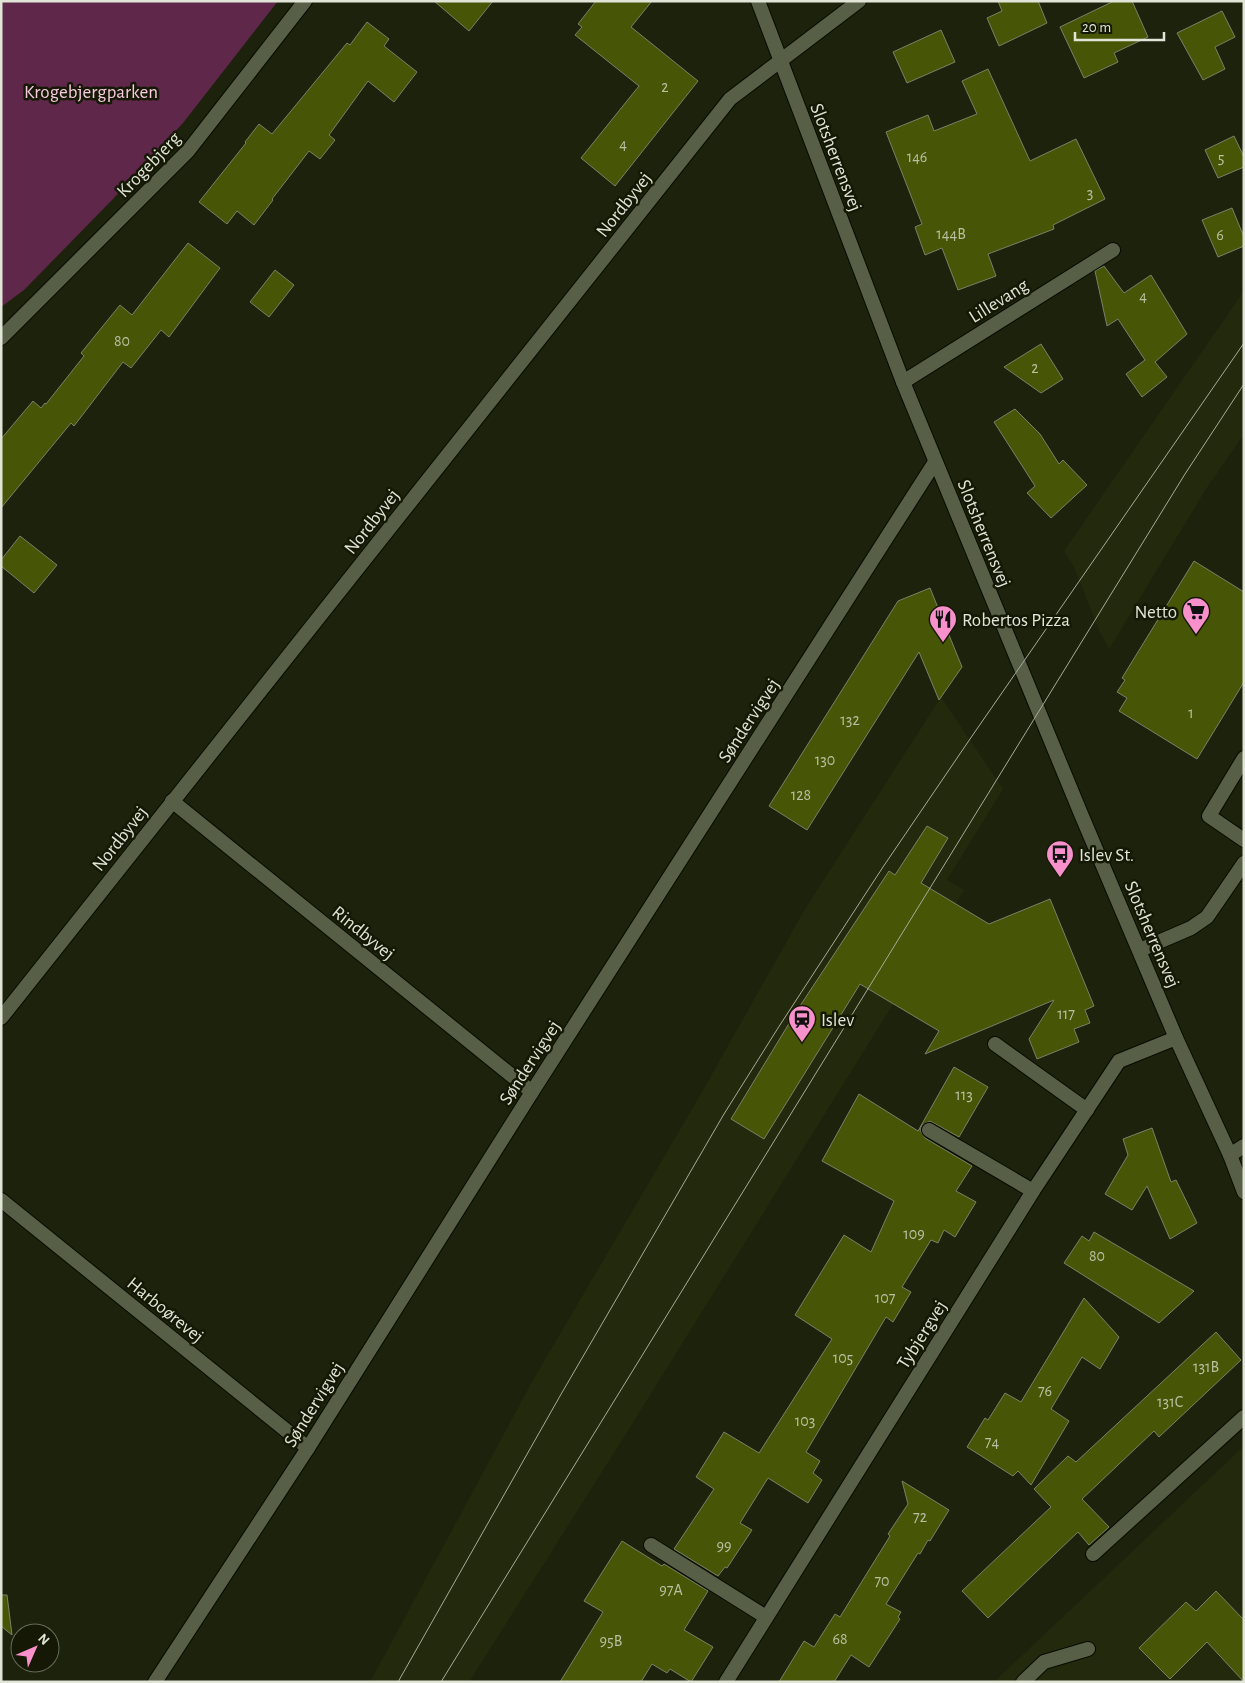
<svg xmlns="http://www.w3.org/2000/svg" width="1245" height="1683" font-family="'Alegreya Sans',sans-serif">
<rect width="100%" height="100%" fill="#1d220c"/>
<g fill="#23290c">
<path d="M1244 291V434L1206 489 1109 649 1099 630 1074 567 1064 551Z"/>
<path d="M941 697 1003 789 947 880 964 890 626 1434 469 1682H370L533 1380 698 1099 805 909Z"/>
<path d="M1244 1446V1682H994Z"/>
</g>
<path fill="#5f2749" d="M1 1H278L183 123 112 200 24 290 1 307Z"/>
<g fill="#475507" stroke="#7a8168">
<path d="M434 1H493L469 31Z"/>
<path d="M596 1H652L631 27 698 81 615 186 581 158 639 86 575 35 582 27 578 24Z"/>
<path d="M998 1H1038L1047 23 999 46 987 18 1002 11Z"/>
<path d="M1114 1H1132L1148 37 1114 53 1118 62 1084 78 1060 27Z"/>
<path d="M1222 11 1235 37 1215 47 1225 69 1203 80 1177 33Z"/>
<path d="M367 22 389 39 384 46 417 72 394 102 368 81 329 135 335 140 320 159 309 151 272 199 273 200 254 225 237 211 227 224 199 202 246 143 245 142 259 124 272 134 347 43 350 45Z"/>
<path d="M941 30 955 62 907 83 893 52Z"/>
<path d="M988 69 1030 161 1076 139 1105 199 1053 225 1054 229 988 254 996 276 958 290 942 248 925 255 915 227 922 224 886 132 928 115 934 131 977 114 962 81Z"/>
<path d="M1234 136 1244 157V167L1218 178 1205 150Z"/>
<path d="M1232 208 1244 237V246L1218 257 1202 220Z"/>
<path d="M188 243 220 268 169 337 161 330 131 368 123 362 74 426 71 423 1 508V439L33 401 41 408 45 403 46 404 84 356 81 353 120 305 132 315Z"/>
<path d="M1104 266 1124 293 1151 275 1187 334 1155 362 1167 377 1142 397 1126 374 1145 360 1118 319 1107 326 1095 271Z"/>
<path d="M275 270 294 285 269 317 250 302Z"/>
<path d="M1041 344 1063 379 1041 393 1004 367Z"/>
<path d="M1015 409 1040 434 1059 464 1063 460 1087 485 1051 518 1027 493 1035 486 994 422Z"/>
<path d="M20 536 57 565 34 593 1 566V560Z"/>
<path d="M1194 561 1244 592V682L1197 759 1119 711 1127 698 1117 692 1125 680 1122 678Z"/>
<path d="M930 588 962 667 939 700 919 652 807 830 769 806 898 601Z"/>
<path d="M927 826 948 838 921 883 989 924 1050 899 1094 1006 1085 1010 1090 1023 1074 1029 1079 1042 1037 1059 1029 1039 1054 1000 925 1054 939 1031 860 984 764 1139 731 1119 796 1012 889 871 895 875Z"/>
<path d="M954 1067 988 1087 959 1137 930 1121 922 1125 920 1130 925 1138 972 1166 956 1191 976 1202 955 1237 944 1230 938 1243 931 1240 902 1287 911 1292 893 1322 886 1317 806 1452 820 1461 813 1473 822 1480 808 1503 768 1478 740 1523 752 1530 727 1568 725 1567 718 1576 674 1549 714 1489 696 1477 724 1432 759 1453 832 1339 795 1315 844 1235 871 1252 894 1201 822 1161 859 1094 918 1131Z"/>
<path d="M1152 1128 1171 1182 1176 1180 1197 1223 1170 1239 1147 1186 1132 1210 1105 1194 1128 1155 1123 1139Z"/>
<path d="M1094 1232 1194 1291 1159 1323 1064 1263 1082 1236 1089 1241Z"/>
<path d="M1084 1298 1119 1337 1100 1369 1082 1357 1051 1409 1069 1421 1031 1485 1018 1471 1013 1476 967 1447 985 1418 988 1420 1005 1393 1021 1402Z"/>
<path d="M1216 1332 1241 1360 1159 1437 1154 1431 1082 1499 1109 1527 1089 1545 1078 1532 988 1618 962 1591 1051 1507 1034 1489 1068 1456 1076 1462Z"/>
<path d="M902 1481 949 1510 930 1541 928 1540 920 1554 918 1553 886 1604 901 1612 898 1617 900 1619 869 1667 851 1655 834 1682H779L804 1641 814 1647 835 1614 840 1617 890 1536 888 1534 908 1504Z"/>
<path d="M622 1541 662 1566 664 1564 708 1591 684 1630 713 1647 691 1682 670 1669 667 1673 652 1664 641 1682H560L603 1612 584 1601Z"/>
<path d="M1216 1591 1244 1620V1682L1207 1642 1170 1679 1139 1648 1186 1602 1196 1611Z"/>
<path d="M1 1595H7L12 1635 1 1626Z"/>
</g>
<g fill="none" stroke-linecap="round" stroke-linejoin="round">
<g stroke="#070b00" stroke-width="16">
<g id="service">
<path d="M1244 758 1209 816 1244 840"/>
<path d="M995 1044 1087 1110"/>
<path d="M929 1130 1033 1191"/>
<path d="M651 1545 766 1617"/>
<path d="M1093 1554 1244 1417"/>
<path d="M1023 1682 1044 1662 1088 1649"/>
</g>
</g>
<g stroke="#070b00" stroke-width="16">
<g id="minor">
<path d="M1 338 188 151 305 1"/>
<path d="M903 382 1113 250"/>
<path d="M172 801 532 1092"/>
<path d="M1140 950 1191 928 1207 917 1244 863"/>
<path d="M1 1018 730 99 859 1"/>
<path d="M1230 1155 1244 1146"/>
<path d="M1 1200 308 1448"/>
<path d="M155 1682 308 1448 532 1092 935 462"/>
<path d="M726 1682 1033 1191 1119 1061 1176 1038"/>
</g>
</g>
<g stroke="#070b00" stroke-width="16">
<path id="tertiary" d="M758 1 903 382 1081 814 1176 1038 1230 1155 1244 1192"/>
</g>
<use href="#service" stroke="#585f47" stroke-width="14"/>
<use href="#minor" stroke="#585f47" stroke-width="14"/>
<use href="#tertiary" stroke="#585f47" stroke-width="14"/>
<g stroke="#a7ab9b" stroke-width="1">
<path d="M398 1682 560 1396 724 1114 778 1028 883 867 970 739 1244 343"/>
<path d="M441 1682 1185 474 1244 384"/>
</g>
</g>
<defs>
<g id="supermarket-pin" transform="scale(1.4375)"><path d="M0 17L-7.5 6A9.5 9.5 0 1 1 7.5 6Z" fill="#f890cc" stroke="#141804"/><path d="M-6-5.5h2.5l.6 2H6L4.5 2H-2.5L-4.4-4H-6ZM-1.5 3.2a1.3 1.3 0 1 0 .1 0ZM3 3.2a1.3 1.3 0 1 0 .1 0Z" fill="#111"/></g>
<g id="restaurant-pin" transform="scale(1.4375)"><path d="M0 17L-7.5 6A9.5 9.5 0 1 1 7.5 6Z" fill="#f890cc" stroke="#141804"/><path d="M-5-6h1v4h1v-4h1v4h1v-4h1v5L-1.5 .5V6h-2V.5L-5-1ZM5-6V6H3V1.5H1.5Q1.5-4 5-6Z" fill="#111"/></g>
<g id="bus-pin" transform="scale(1.4375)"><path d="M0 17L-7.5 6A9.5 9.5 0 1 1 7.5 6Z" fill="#f890cc" stroke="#141804"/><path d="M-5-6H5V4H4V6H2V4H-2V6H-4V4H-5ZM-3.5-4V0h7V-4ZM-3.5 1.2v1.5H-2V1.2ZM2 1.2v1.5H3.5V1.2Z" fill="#111"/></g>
<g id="station-pin" transform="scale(1.4375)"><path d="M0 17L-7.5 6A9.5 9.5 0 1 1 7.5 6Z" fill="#f890cc" stroke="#141804"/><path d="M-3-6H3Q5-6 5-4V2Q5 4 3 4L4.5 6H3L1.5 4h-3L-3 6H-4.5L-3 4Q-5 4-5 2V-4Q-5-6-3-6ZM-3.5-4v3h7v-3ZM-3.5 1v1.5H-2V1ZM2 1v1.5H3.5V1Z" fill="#111"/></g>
</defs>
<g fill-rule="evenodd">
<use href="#supermarket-pin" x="1196" y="611"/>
<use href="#restaurant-pin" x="943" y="619"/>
<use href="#bus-pin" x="1060" y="854"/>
<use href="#station-pin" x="802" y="1019"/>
</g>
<g text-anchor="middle" stroke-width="5" stroke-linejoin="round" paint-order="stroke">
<g font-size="16" fill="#bac1a3">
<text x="665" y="92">2</text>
<text x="623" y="149">4</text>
<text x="917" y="162">146</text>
<text x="1221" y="163">5</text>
<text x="1090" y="198">3</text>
<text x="951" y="239">144B</text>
<text x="1220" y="240">6</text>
<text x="1143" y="301">4</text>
<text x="122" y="346">80</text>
<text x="1035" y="373">2</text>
<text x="1191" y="718">1</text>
<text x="850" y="725">132</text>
<text x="825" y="765">130</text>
<text x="801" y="800">128</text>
<text x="1066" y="1019">117</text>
<text x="964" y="1100">113</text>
<text x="914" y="1239">109</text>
<text x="1097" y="1261">80</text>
<text x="885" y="1303">107</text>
<text x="843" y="1363">105</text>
<text x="1206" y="1372">131B</text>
<text x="1045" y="1396">76</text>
<text x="1170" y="1407">131C</text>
<text x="805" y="1426">103</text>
<text x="992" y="1447">74</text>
<text x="920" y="1522">72</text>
<text x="724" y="1551">99</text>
<text x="882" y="1586">70</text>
<text x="671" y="1595">97A</text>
<text x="840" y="1644">68</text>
<text x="611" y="1646">95B</text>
</g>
<g font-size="19" fill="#f7c9e1" stroke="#141804">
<text x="91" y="98">Krogebjergparken</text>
</g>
<g font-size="19" fill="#e1e5d7" stroke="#141804">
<text transform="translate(837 157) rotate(69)" y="7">Slotsherrensvej</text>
<text transform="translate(148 164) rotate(-46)" y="7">Krogebjerg</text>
<text transform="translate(623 204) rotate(-52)" y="7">Nordbyvej</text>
<text transform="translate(998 300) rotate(-32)" y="7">Lillevang</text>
<text transform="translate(371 521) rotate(-52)" y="7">Nordbyvej</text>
<text transform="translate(985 533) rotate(68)" y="7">Slotsherrensvej</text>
<text transform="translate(748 720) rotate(-57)" y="7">Søndervigvej</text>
<text transform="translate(119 838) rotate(-52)" y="7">Nordbyvej</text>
<text transform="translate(364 932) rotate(39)" y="7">Rindbyvej</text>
<text transform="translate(1153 934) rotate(67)" y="7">Slotsherrensvej</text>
<text transform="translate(529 1062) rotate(-57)" y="7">Søndervigvej</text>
<text transform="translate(166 1309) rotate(39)" y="7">Harboørevej</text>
<text transform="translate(921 1334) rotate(-58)" y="7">Tybjergvej</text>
<text transform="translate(313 1404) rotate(-58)" y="7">Søndervigvej</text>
</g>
<g font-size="19" fill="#e1e5d7" stroke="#141804" text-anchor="start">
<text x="1177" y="618" text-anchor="end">Netto</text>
<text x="962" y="626">Robertos Pizza</text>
<text x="1079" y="861">Islev St.</text>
<text x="821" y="1026">Islev</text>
</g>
</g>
<rect width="1245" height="1683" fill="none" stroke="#e1e5d7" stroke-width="5"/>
<g transform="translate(35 1648) rotate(45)"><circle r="24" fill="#141804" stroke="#666a58"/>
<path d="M0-4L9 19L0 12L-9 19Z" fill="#f890cc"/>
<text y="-8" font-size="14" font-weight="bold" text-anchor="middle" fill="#e1e5d7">N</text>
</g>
<path d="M1075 32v8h89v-8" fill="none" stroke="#e1e5d7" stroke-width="2.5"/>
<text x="1082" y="32" font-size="15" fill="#e1e5d7" stroke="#141804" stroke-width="4" paint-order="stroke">20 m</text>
</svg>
